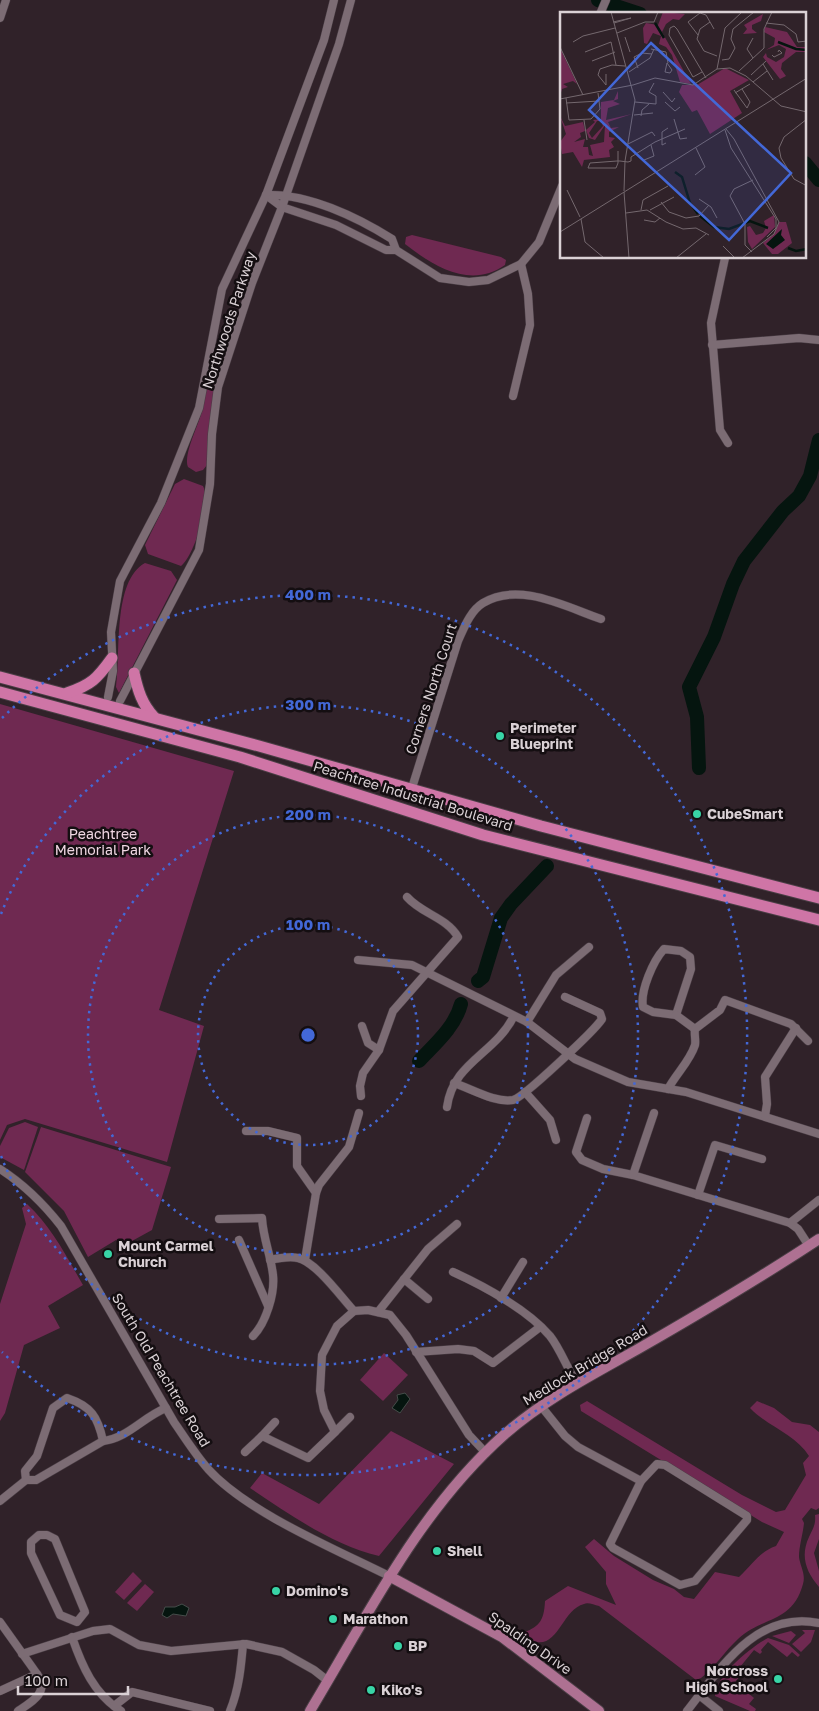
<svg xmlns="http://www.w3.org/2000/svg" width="819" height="1711" font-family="'Golos Text',sans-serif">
<rect width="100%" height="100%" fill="#302229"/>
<g fill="#6f2951">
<path d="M412 235 501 257 506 260 505 265C471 289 434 267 405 244L406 237Z"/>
<path d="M214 374 219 378 207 465 203 470 196 472 188 467C183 454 199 425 202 410 205 400 203 378 214 374Z"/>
<path d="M184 479 203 486C211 501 195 554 181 566L148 554 145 545 175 484Z"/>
<path d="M145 563 171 571 177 580 119 693 116 687C121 655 112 581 145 563Z"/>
<path d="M0 704 234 771 159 1010 204 1026 167 1162 25 1119 7 1125 0 1140Z"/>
<path d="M25 1122 38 1127 24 1170 0 1157V1146L9 1128Z"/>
<path d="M41 1127 171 1167 152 1230 121 1247 116 1240 88 1257 64 1211 25 1172Z"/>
<path d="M27 1204C52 1227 66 1256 83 1285L48 1306 60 1328 24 1345 5 1413 0 1421V1304L26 1224 22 1208Z"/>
<path d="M384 1353 408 1375 383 1401 360 1380Z"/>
<path d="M587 1401 742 1495 776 1512 785 1510 806 1475 803 1463 809 1456C796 1435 767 1426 750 1408L757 1401 774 1408 792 1422 810 1425 819 1432V1508L816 1510 811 1508 802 1519 804 1523C803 1534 799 1546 799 1557 800 1566 806 1574 803 1584 792 1624 762 1616 738 1639 725 1651 715 1667 701 1678L696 1680 599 1606C594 1605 588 1602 584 1604 558 1611 558 1662 520 1634 539 1627 544 1622 545 1601L568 1586 616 1605 606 1584V1572L585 1547 594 1539 614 1556 653 1580 674 1589 684 1597 694 1599 715 1572 739 1577C753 1564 759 1552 776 1546L784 1532 762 1522 581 1411 580 1405Z"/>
<path d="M391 1431 454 1464 379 1556C333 1545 290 1515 250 1488L262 1473 319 1504Z"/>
<path d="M819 1514V1539L814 1553 819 1571V1587C806 1572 800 1556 809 1537 813 1528 816 1525 815 1515Z"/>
<path d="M133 1572 142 1581 124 1600 115 1592Z"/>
<path d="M145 1584 154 1592 137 1611 127 1603Z"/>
<path d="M802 1630H815L811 1642 801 1652 792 1644 805 1633Z"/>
<path d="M791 1631 796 1635 789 1643 772 1636Z"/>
<path d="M768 1638 789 1645 800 1655 798 1657 792 1652 787 1657 768 1642 761 1650 762 1652 760 1654 754 1650 740 1667 746 1672 742 1674 735 1682 754 1698 749 1704 756 1709 755 1711H750L715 1696C715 1676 752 1646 768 1638Z"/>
</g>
<g fill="#05150f" stroke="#454d4a">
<path d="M405 1393 410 1399 400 1413 392 1408 398 1400 397 1395Z"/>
<path d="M182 1604 189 1608 186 1616 173 1614 167 1618 162 1615 165 1607H175Z"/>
</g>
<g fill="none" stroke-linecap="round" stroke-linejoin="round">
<g stroke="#05150f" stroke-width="14">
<path d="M598 0 640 14"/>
<path d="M805 163 819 180"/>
<path d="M699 768 697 717 689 687 714 637 733 584 744 561 783 511 799 496 810 476 819 440"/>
<path d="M478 981 483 977 501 918 511 904 547 866"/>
<path d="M419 1061C435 1044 455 1027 461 1004"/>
</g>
<g stroke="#4a3e45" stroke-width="9">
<g id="minor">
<path d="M600 14 606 0"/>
<path d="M0 18 6 0"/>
<path d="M266 195 282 207 336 225 386 250H396L440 278 469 282 488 280 521 264 539 242 562 186"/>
<path d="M266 195C307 193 357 217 392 239L396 250"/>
<path d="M725 258 711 323 720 430 728 443"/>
<path d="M712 345 799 338 819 340"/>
<path d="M513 396 530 325 528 294 521 264"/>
<path d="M108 697 113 671 111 632 120 581 161 503 199 408 222 289 266 195 324 40 334 0"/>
<path d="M120 701 199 550 210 484 212 434 218 387 252 283 282 207 339 44 351 0"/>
<path d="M411 791 458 641C464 628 470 611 483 603 519 581 566 607 601 619"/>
<path d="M664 949 681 951 690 957 691 969 676 1015 653 1012 643 1007C640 991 653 961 664 949Z"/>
<path d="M358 960 412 965 527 1022 575 1059 628 1082 686 1092 819 1134"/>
<path d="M676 1015 695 1029"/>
<path d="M527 1022 556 975 589 947"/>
<path d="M362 1026 368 1043 379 1050"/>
<path d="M454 1083C472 1089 495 1103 513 1100 523 1098 595 1030 602 1019L600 1013 565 997"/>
<path d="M668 1089C676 1074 690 1061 695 1045 696 1040 694 1034 695 1029L720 1010 725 1000 791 1024 808 1041"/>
<path d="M525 1092 550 1120 556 1140"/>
<path d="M361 1096 360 1086 363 1073 379 1050 393 1011 458 937C446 917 422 914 407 897"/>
<path d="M447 1107C453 1062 495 1054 514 1016"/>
<path d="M765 1116 767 1104 765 1077 796 1028"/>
<path d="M587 1118 576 1152 582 1160 603 1169 633 1175 790 1223 798 1229 809 1246"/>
<path d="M246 1131H268L297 1138V1166L316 1193 305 1260"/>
<path d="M0 1169C25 1185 43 1203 61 1226L174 1422C185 1438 195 1454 208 1469 248 1513 335 1549 389 1576"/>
<path d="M633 1175 654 1113"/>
<path d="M316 1193 319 1185 349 1147 359 1113"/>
<path d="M698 1195 715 1145 762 1159"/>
<path d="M219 1219 262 1218C263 1238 271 1256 273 1275 275 1293 266 1323 253 1336"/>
<path d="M790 1223 819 1200"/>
<path d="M239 1240 268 1306"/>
<path d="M270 1260C279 1258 289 1256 298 1258 316 1262 341 1297 354 1311"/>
<path d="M453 1272C484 1286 528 1310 550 1336 561 1350 567 1369 577 1383"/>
<path d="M404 1279 428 1299"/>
<path d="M501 1298 523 1262"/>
<path d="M378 1312 428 1249 457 1224"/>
<path d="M416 1352 458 1349 474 1351 493 1363 540 1327"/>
<path d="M67 1398C91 1406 98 1417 103 1441L36 1480H26L25 1471 37 1456 53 1408Z"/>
<path d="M541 1406 565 1436 578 1447 641 1481"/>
<path d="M335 1432 350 1417"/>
<path d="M262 1436 275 1422"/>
<path d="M103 1441C128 1438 143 1417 166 1408"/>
<path d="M245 1452 262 1436 308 1458 335 1432 324 1410 320 1391 322 1355 337 1326 354 1311 368 1310 390 1315 406 1335 469 1435 486 1453"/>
<path d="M657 1464 665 1465 747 1516V1520L695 1581 680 1585 613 1548 610 1544 641 1481Z"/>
<path d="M0 1501 26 1480"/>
<path d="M39 1535H47L55 1539 85 1612 77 1622 60 1615 31 1553V1542Z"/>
<path d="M0 1622 37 1674"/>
<path d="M72 1637C82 1666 94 1694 121 1711"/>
<path d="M22 1654 93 1631 110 1629 139 1645 171 1651 246 1644 282 1652 314 1670 328 1681"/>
<path d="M0 1691 37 1674C50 1692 32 1702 18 1711"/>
<path d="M699 1695 719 1711"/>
<path d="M114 1706 132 1692 210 1711"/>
<path d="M230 1711C239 1689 241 1667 243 1644"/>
<path d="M687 1711C720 1669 756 1610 819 1623"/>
</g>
</g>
<g stroke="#4a3e45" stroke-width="12">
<g id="major">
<path d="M389 1576 502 1637 599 1711"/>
<path d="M310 1711C368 1615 419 1510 505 1434 545 1399 592 1375 638 1349 699 1314 760 1278 819 1239"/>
</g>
</g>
<g stroke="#4a3e45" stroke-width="13">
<g id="highway">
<path d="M134 673C138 691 142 704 154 717"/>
<path d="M0 677 259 746 541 826 819 898"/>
<path d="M0 692 240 757 483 835 819 920"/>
<path d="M67 693C91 685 97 679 112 658"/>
</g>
</g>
<use href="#minor" stroke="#7c6c74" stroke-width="8"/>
<use href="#major" stroke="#ae7192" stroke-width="10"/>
<use href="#highway" stroke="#cf75a6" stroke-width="11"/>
</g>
<g fill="none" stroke="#4368d7" stroke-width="2.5" stroke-dasharray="2.5 5">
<circle cx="308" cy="1035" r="110"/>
<circle cx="308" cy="1035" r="220"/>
<path d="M1 914A330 330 0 1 1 1 1156"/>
<path d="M2 718A440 440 0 1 1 2 1352"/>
</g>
<g fill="#38d4a6" stroke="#140e11" stroke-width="2">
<circle cx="500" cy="736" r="5"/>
<circle cx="697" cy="814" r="5"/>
<circle cx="108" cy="1254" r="5"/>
<circle cx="437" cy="1551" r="5"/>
<circle cx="276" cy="1591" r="5"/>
<circle cx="333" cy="1619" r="5"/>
<circle cx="398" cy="1646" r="5"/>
<circle cx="778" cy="1679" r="5"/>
<circle cx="371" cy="1690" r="5"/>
</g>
<g text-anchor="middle" stroke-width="5" stroke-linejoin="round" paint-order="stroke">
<g font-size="14" fill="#dad1d5" stroke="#140e11">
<text transform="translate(229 320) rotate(-72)" y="5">Northwoods Parkway</text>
<text transform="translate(431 689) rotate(-72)" y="5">Corners North Court</text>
<text transform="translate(413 796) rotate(17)" y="5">Peachtree Industrial Boulevard</text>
<text transform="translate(585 1365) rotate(-31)" y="5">Medlock Bridge Road</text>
<text transform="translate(161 1370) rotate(59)" y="5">South Old Peachtree Road</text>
<text transform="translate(530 1643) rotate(35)" y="5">Spalding Drive</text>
</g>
<g font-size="14" font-weight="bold" fill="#dad1d5" stroke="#140e11" text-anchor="start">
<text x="510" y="733">Perimeter<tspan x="510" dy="16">Blueprint</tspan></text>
<text x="707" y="819">CubeSmart</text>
<text x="118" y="1251">Mount Carmel<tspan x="118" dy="16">Church</tspan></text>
<text x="447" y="1556">Shell</text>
<text x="286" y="1596">Domino's</text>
<text x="343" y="1624">Marathon</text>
<text x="408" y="1651">BP</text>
<text x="768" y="1676" text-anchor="end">Norcross<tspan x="768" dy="16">High School</tspan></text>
<text x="381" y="1695">Kiko's</text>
</g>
<g font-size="14" fill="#f0d7e3" stroke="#140e11">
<text x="103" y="839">Peachtree<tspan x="103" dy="16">Memorial Park</tspan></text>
</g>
</g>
<g transform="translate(560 12)">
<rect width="246" height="246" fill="#302229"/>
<path d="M103 0 125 2 119 8 113 7 106 12 102 20 131 72 120 70 112 43 106 35 99 32 101 24 93 21 87 32 84 31 83 16 86 11 98 13ZM203 2 201 9 192 13V17L197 21 183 22 187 17 184 13ZM205 15 227 20 237 35H246V40H236L222 51 221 57 226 64 220 67 203 45 206 41 207 45 216 50 224 45 226 37 219 33 206 38 214 33 215 26 204 20ZM0 36 17 72 13 69 3 72 8 75 2 77 0 84ZM165 56 189 68 170 79 182 101 150 122 137 98 132 100 119 80 122 73H137ZM58 79V87L53 89 60 92 48 96 46 108 72 102 48 110 51 116 59 115 49 120V125L55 126 51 130 54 135 49 138 50 145 24 148 22 155 13 140 2 142 0 130 6 122 0 104 5 114 23 110 25 119 20 121 21 125 14 130 25 127 23 135H28L29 143 33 144 30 133 44 130 45 113 35 128 29 126 26 118 35 110 33 108 41 107V90L54 88ZM37 109H41L43 114 32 126 29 121ZM214 203 215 215 192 237 188 230 187 215 190 214 196 223 203 221 206 216 204 209ZM219 210H226L232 231 218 242H212L203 231 214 222Z" fill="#6f2951" fill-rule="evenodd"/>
<path d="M222 217 221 223 225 228 213 237 206 232Z" fill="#05150f"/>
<path fill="none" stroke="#05150f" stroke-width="2.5" d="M95 11 104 26M218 30 236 37 247 38M115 160 122 165 130 191 138 202M140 204 154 215 169 217 190 209 208 216M228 236 236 239 247 237"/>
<path fill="none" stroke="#74686e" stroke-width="1" d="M51 0 75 88 65 149 64 179M53 10 71 6 54 11M150 10 140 17 137 27 144 39 157 44M206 11 224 13 236 22M57 21 85 10H94L98 0M236 22 238 30 247 29M138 23 128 10 140 1 146 3 154 17M65 25 70 40M193 26 187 37 193 46M13 30 23 24 55 16M0 35 23 83M91 37 106 40 108 51M25 40 51 30 56 53M212 43 214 45 222 41 219 38 218 40M162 48 169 47 175 36 171 27 173 17 194 0M32 49 55 40M107 51 112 58 110 61 105 60ZM203 52 213 68M78 56 74 45 82 41 92 42M157 57 165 16 182 0M179 59 204 36V17L212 0M69 60 90 46 94 37M142 60 133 65 109 23 110 16 114 14 117 17 146 66M46 62V73L38 63 40 57 52 53 65 54M191 63 206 49M193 70 207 59M73 73 95 66 133 73 157 57 170 56 186 64 221 94 247 100M174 78 187 96 190 90 182 77M103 80 112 90 115 86M175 81 190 72M6 86 9 108 31 107 40 97 38 81M0 87 73 73M75 90 96 92V84L89 80 94 71M105 90 115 99 120 95M6 91 39 89M74 103 93 101M81 104 82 98 89 92M114 107 120 127 127 126M247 107 224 125 219 136 221 146 234 167 247 174M24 108 27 128M166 117 174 127 219 210 214 222 182 246M165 118 171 136 216 207V216L207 225M106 131 102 133V120L108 116M68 132 92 120 95 124M58 139V151L56 156H28L30 151 57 149H60L68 150 71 149M84 148 94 144 91 133M71 149V145L95 130 125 117M135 163 145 155 136 136M7 178 20 205M64 180 69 246M139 187 151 195 157 206M101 190 109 200 126 206 139 204 149 193M81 198 83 188 108 174M90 198 114 185M66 201 87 198 106 210 123 217 136 216 149 223M21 207 25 230 44 246M84 208 95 210 100 206M0 220 247 66M163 234 175 246M192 240 185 233V212L170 184 174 177 193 168M116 246 146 222"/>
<path fill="#4368d7" fill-opacity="0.15" stroke="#4368d7" stroke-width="2.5" d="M91 31 231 161 169 228 29 98Z"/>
<rect width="246" height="246" fill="none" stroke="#dad1d5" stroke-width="2.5"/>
</g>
<circle cx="308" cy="1035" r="8" fill="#4368d7" stroke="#140e11" stroke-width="2.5"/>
<g font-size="15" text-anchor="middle" font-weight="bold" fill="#4368d7" stroke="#140e11" stroke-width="5" stroke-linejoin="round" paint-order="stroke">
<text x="308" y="600">400 m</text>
<text x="308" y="710">300 m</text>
<text x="308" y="820">200 m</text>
<text x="308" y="930">100 m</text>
</g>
<path d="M18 1686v8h110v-8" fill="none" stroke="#dad1d5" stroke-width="2.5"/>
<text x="25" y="1686" font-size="15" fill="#dad1d5" stroke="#140e11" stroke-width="4" paint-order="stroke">100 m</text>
</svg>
